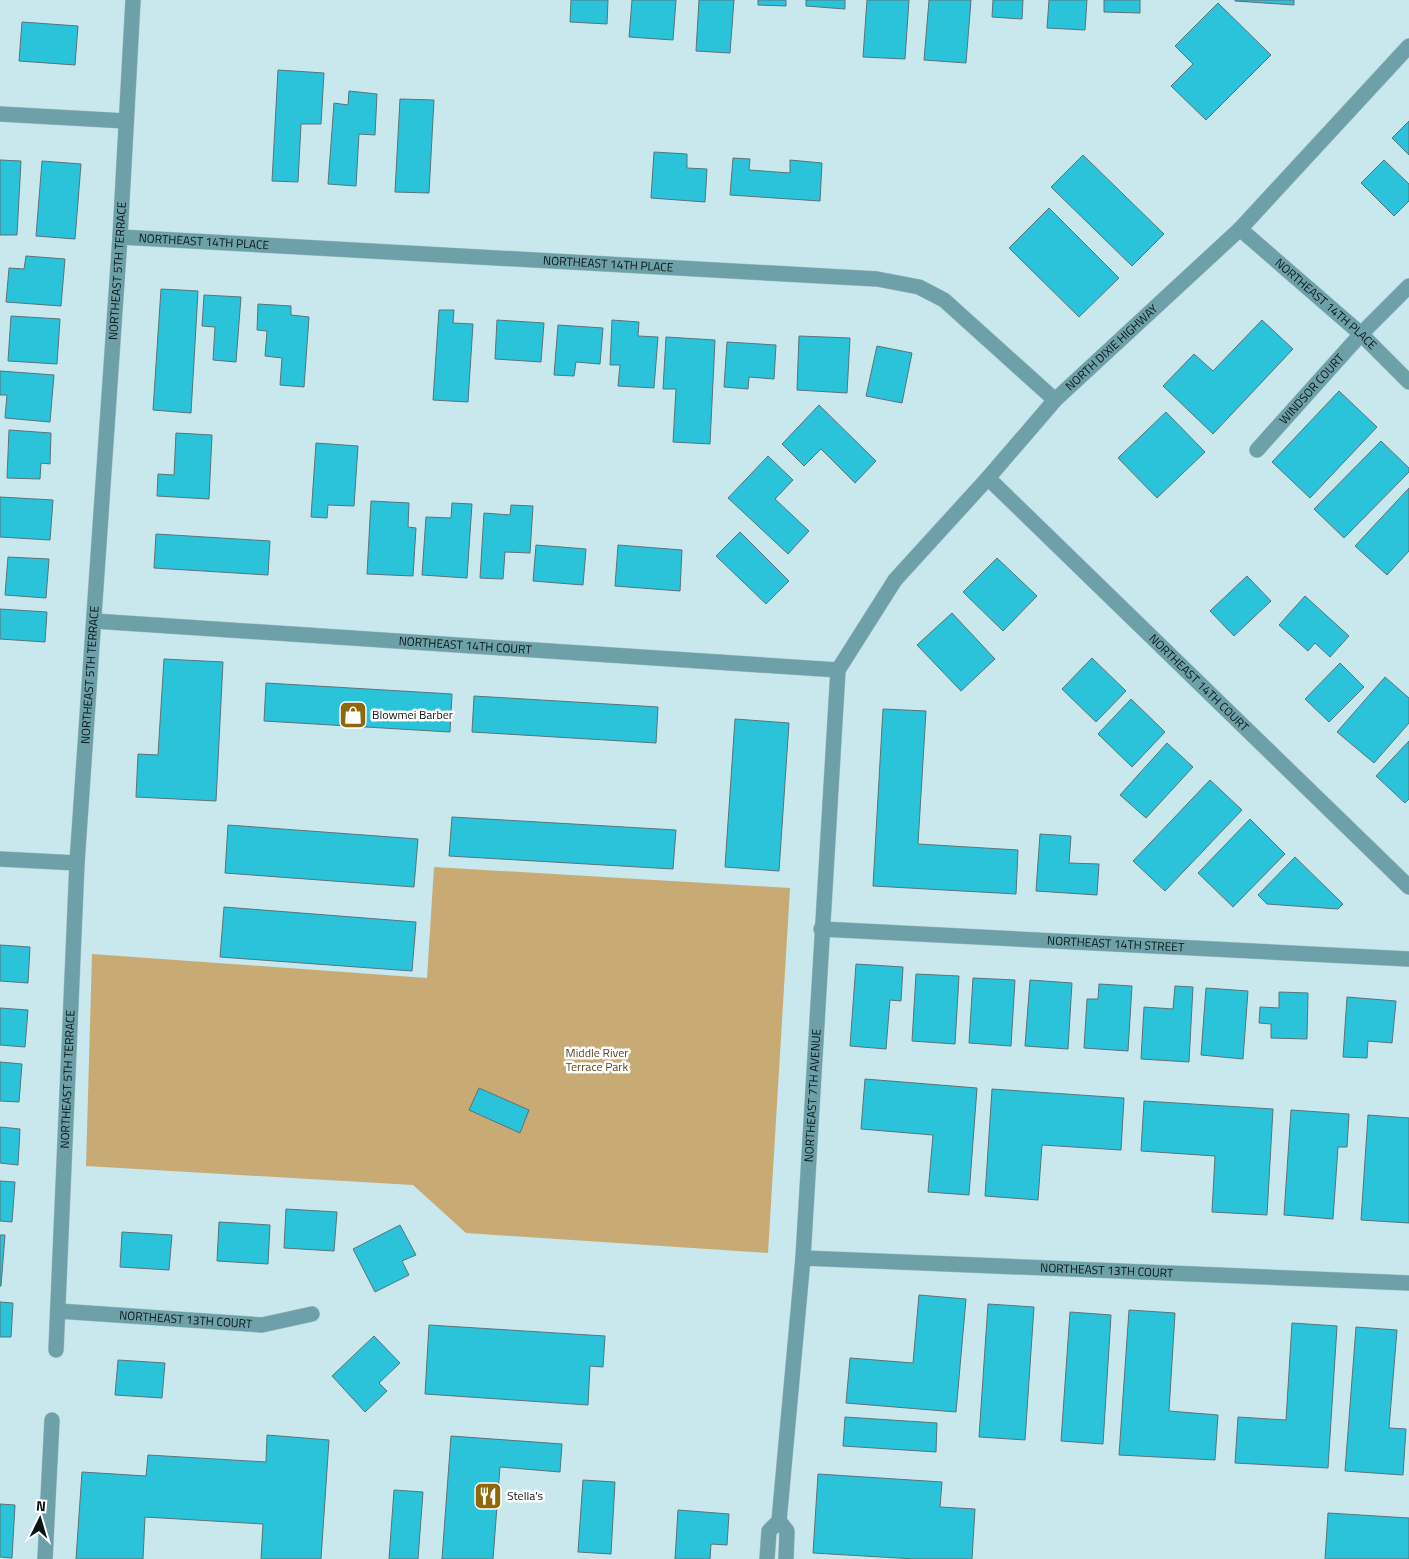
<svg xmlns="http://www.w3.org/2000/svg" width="1409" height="1559" font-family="'Titillium Web',sans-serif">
<rect width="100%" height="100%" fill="#c8e8ee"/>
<path fill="#c8aa75" d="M434 867 790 888 768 1253 466 1233 413 1185 86 1166 92 954 427 978Z"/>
<g fill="#2bc3da" stroke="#58747a">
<path d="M571 0H608L607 24 570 22Z"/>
<path d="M632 0H676L673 40 629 37Z"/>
<path d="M699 0H734L730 53 696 51Z"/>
<path d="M758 0H786V6L758 5Z"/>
<path d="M806 0H845V9L806 6Z"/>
<path d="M867 0H909L905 59 863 57Z"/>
<path d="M929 0H971L966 63 924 60Z"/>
<path d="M993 0H1023L1022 19 992 17Z"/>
<path d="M1049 0H1087L1085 30 1047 28Z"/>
<path d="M1104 0H1140V13L1104 12Z"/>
<path d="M1235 0H1294V5L1235 1Z"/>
<path d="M1218 3 1271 55 1206 120 1171 86 1193 64 1175 46Z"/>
<path d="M22 22 78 26 75 65 19 61Z"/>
<path d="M278 70 324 73 321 124H301L298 182 272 181Z"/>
<path d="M349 91 377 94 375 135 359 134 356 186 328 184 334 103 348 105Z"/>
<path d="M400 99 434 100 429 193 395 192Z"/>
<path d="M1409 121V155L1392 138Z"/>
<path d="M654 152 687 154V168L707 169 705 202 651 198Z"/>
<path d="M1083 155 1164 234 1132 266 1051 187Z"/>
<path d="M733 158 750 159 749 170 790 173V160L822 163 820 201 730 195Z"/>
<path d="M0 160 21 161 17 235H0Z"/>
<path d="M1384 160 1409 184V201L1394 216 1361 183Z"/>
<path d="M42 161 81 164 75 239 36 236Z"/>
<path d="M1049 208 1119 278 1079 317 1009 248Z"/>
<path d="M26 256 65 259 61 306 6 302 9 268 24 269Z"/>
<path d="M161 289 198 291 191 413 153 410Z"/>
<path d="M204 295 241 297 236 362 213 360 215 327 202 326Z"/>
<path d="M258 304 291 306V315L309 317 304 387 280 385 282 358 265 356 267 331 257 330Z"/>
<path d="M439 310H454L453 323 473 324 468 402 433 400Z"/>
<path d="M11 316 60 319 57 364 8 361Z"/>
<path d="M497 320 544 323 541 362 495 359Z"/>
<path d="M612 320 639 322 638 336 658 337 654 388 618 386 620 365H610Z"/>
<path d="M1262 320 1293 349 1213 434 1163 386 1194 354 1213 371Z"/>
<path d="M558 325 603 328 600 364 576 362 574 376 554 375Z"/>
<path d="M799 336 850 338 847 393 797 390Z"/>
<path d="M666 337 715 340 710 444 673 442 676 389H663Z"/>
<path d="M727 342 776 345 774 379 749 377 748 389 724 387Z"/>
<path d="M877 346 912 353 902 403 866 396Z"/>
<path d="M0 371 54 375 50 422 5 418 7 395H0Z"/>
<path d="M1339 391 1377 427 1310 498 1272 462Z"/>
<path d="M819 405 876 461 855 483 821 449 804 466 782 444Z"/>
<path d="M1166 412 1205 452 1157 498 1118 458Z"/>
<path d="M9 430 51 433 50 464 41 463 40 479 7 478Z"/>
<path d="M176 433 212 435 209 499 157 496 158 474 174 475Z"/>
<path d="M1381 441 1409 468V472L1344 538 1314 509Z"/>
<path d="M316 443 358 446 354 506 328 505 327 518 311 517Z"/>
<path d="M768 456 793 480 775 499 809 531 788 554 728 498Z"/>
<path d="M1409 488V551L1387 575 1355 546Z"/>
<path d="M0 497 53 500 50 540 0 537Z"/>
<path d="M371 501 409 503 408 527 416 528 413 576 367 574Z"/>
<path d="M452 503 472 504 467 578 422 575 426 517 451 518Z"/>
<path d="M511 505 533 506 530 553 505 552 503 579 480 578 484 513 510 515Z"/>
<path d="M740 532 789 581 766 604 716 556Z"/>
<path d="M156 534 270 541 268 575 154 568Z"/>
<path d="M536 545 586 549 583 585 533 581Z"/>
<path d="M618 545 682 550 680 591 615 586Z"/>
<path d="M8 557 49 559 46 598 5 595Z"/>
<path d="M997 558 1037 596 1003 631 963 592Z"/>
<path d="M1247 576 1271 601 1234 636 1210 611Z"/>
<path d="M1305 596 1349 636 1330 657 1315 643 1308 651 1279 625Z"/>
<path d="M0 609 47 612 45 642 0 639Z"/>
<path d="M952 613 995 659 961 691 917 645Z"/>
<path d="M1092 658 1126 691 1096 722 1062 689Z"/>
<path d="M164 659 223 662 216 801 136 797 138 754 158 755Z"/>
<path d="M1340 663 1364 687 1329 722 1305 699Z"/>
<path d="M1385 677 1409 698V723L1374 763 1337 732Z"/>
<path d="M266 683 452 694 450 732 264 721Z"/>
<path d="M474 696 658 707 656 743 472 732Z"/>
<path d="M1131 699 1165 732 1132 767 1098 734Z"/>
<path d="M883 709 926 711 918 844 1018 850 1016 894 873 886Z"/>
<path d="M735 719 789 723 779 871 725 867Z"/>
<path d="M1409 741V799L1405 803 1376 776Z"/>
<path d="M1167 743 1193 767 1146 818 1120 795Z"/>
<path d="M1210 780 1242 810 1165 891 1133 861Z"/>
<path d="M452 817 676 830 673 869 449 856Z"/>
<path d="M1250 819 1285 854 1233 907 1198 873Z"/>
<path d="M228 825 418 839 414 887 225 873Z"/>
<path d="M1040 834 1071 836 1069 863 1099 864 1097 895 1036 891Z"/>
<path d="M1295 857 1343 904 1338 909 1267 904 1258 895Z"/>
<path d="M224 907 416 922 412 971 220 957Z"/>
<path d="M0 945 30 947 28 983 0 981Z"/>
<path d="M856 964 903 967 901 1001 890 1000 886 1049 850 1046Z"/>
<path d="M916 974 959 976 955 1044 912 1041Z"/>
<path d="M973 978 1015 980 1011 1046 969 1043Z"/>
<path d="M1030 980 1072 983 1068 1049 1025 1046Z"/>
<path d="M1099 984 1132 986 1128 1051 1084 1048 1087 999H1098Z"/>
<path d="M1175 986 1193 987 1189 1062 1141 1059 1144 1007 1173 1009Z"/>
<path d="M1206 988 1248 991 1243 1059 1201 1055Z"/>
<path d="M1279 992 1308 993 1307 1039 1271 1038V1024L1259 1023 1260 1007 1279 1008Z"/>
<path d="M1347 997 1396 1001 1392 1043 1368 1041 1367 1058 1343 1057Z"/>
<path d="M0 1008 28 1010 25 1047 0 1045Z"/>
<path d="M0 1062 22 1064 19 1102 0 1101Z"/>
<path d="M865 1079 977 1088 969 1195 928 1192 933 1135 861 1129Z"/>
<path d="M479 1088 529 1110 520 1133 469 1110Z"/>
<path d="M992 1089 1124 1098 1121 1150 1042 1145 1038 1200 985 1196Z"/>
<path d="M1144 1101 1273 1109 1267 1215 1212 1212 1215 1156 1141 1151Z"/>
<path d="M1291 1110 1349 1114 1347 1147H1338L1333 1219 1284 1215Z"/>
<path d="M1368 1115 1409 1118V1223L1361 1220Z"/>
<path d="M0 1127 20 1129 18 1165 0 1163Z"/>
<path d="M0 1181 15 1182 12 1222 0 1221Z"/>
<path d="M286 1209 337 1212 334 1251 284 1248Z"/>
<path d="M219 1222 270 1225 268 1264 217 1261Z"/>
<path d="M400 1225 416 1255 402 1261 409 1275 375 1292 353 1249Z"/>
<path d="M122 1232 172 1235 169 1270 120 1267Z"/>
<path d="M0 1235H5L1 1286H0Z"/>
<path d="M919 1295 966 1299 956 1412 846 1403 850 1358 913 1363Z"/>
<path d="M0 1302 13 1303 11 1337H0Z"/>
<path d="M988 1304 1034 1307 1025 1440 979 1437Z"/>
<path d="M1129 1310 1175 1313 1169 1411 1218 1415 1215 1460 1119 1455Z"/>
<path d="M1070 1312 1111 1315 1103 1444 1061 1441Z"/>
<path d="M1292 1323 1337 1326 1328 1468 1235 1463 1238 1417 1286 1420Z"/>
<path d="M429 1325 605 1336 603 1367 590 1366 588 1405 425 1394Z"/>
<path d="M1356 1327 1397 1330 1389 1428 1406 1429 1403 1475 1345 1471Z"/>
<path d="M374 1336 400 1363 379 1383 387 1391 365 1412 332 1376Z"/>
<path d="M118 1360 165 1363 162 1398 115 1395Z"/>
<path d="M845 1417 937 1423 936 1452 843 1446Z"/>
<path d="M267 1435 329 1440 321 1559H261L263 1524 145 1517 143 1559H76L82 1472 146 1476 148 1455 266 1462Z"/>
<path d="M451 1436 562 1444 560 1472 500 1467 493 1559H442Z"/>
<path d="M818 1474 942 1482 940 1507 975 1509 972 1559H915L813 1553Z"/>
<path d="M583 1480 615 1482 611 1554 578 1552Z"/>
<path d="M394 1490 423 1492 418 1559H389Z"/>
<path d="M0 1504 15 1505 12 1558 0 1557Z"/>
<path d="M678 1510 729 1514 727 1545 711 1544 710 1559H675Z"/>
<path d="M1328 1513 1409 1518V1559H1325Z"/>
</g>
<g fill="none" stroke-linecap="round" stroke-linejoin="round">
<g stroke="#a6c2c7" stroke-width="16">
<g id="minor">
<path d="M0 114 126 121"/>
<path id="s1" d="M1240 229 1361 334 1409 382"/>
<path id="s2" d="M120 237 877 279 919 287 944 300 1055 400"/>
<path id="s3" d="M1257 450 1361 334 1409 286"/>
<path id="s4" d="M988 478 1409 887"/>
<path id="s5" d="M94 621 838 670"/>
<path d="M0 859 77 863"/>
<path id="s6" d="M821 929 1409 959"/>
<path id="s7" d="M803 1258 1409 1283"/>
<path id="s8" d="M58 1311 262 1325 312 1314"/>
<path id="s9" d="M56 1350 77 863 120 237 133 0"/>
<path d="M779 1521 787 1531 786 1559"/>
<path d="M45 1559 52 1420"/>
<path id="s10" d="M767 1559 769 1531 779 1521 803 1258 838 670 895 580 988 478 1055 400 1240 229 1409 46"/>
</g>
</g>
<use href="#minor" stroke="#6ea0a9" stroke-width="15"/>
</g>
<defs>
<g id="shop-square" transform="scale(1.4375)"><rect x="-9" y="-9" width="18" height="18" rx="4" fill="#8f680e" stroke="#fff"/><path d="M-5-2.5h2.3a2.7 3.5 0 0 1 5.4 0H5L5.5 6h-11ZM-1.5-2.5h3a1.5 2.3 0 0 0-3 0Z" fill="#fff"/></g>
<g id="restaurant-square" transform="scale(1.4375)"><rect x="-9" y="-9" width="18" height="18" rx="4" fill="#8f680e" stroke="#fff"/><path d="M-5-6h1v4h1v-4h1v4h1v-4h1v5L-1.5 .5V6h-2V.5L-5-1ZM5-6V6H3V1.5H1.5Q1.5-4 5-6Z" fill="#fff"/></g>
</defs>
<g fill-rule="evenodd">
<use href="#shop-square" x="353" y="715"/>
<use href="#restaurant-square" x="488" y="1496"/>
</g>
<g text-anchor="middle" stroke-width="5" stroke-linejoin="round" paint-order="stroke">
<g font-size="12" fill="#091517" stroke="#fff">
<text dy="4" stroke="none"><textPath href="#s2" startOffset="84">NORTHEAST 14TH PLACE</textPath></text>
<text dy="4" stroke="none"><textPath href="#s2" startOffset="489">NORTHEAST 14TH PLACE</textPath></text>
<text dy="4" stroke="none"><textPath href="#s9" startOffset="1081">NORTHEAST 5TH TERRACE</textPath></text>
<text dy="4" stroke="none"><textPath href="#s1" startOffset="114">NORTHEAST 14TH PLACE</textPath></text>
<text dy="4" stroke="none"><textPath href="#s10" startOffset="1320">NORTH DIXIE HIGHWAY</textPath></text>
<text dy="4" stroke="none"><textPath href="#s3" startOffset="82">WINDSOR COURT</textPath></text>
<text dy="4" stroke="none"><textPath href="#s5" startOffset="372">NORTHEAST 14TH COURT</textPath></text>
<text dy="4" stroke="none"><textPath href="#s9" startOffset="676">NORTHEAST 5TH TERRACE</textPath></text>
<text dy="4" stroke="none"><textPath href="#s4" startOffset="294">NORTHEAST 14TH COURT</textPath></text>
<text dy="4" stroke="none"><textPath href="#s6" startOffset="295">NORTHEAST 14TH STREET</textPath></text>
<text dy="4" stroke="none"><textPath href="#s9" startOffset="271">NORTHEAST 5TH TERRACE</textPath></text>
<text dy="4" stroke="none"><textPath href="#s10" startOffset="469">NORTHEAST 7TH AVENUE</textPath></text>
<text dy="4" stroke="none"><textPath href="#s7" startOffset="304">NORTHEAST 13TH COURT</textPath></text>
<text dy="4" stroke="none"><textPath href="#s8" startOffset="128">NORTHEAST 13TH COURT</textPath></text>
</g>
<g font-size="12" fill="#091517" stroke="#fff" text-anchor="start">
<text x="372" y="719">Blowmei Barber</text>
<text x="507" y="1500">Stella's</text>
</g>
<g font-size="12" fill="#5b4620" stroke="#fff">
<text x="597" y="1057">Middle River<tspan x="597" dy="14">Terrace Park</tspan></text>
</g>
</g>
<g transform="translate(40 1519) rotate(5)" stroke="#ffffff" stroke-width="4" paint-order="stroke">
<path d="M0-4L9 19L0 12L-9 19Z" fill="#091517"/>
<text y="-8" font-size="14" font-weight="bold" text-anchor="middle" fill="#091517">N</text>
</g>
</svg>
